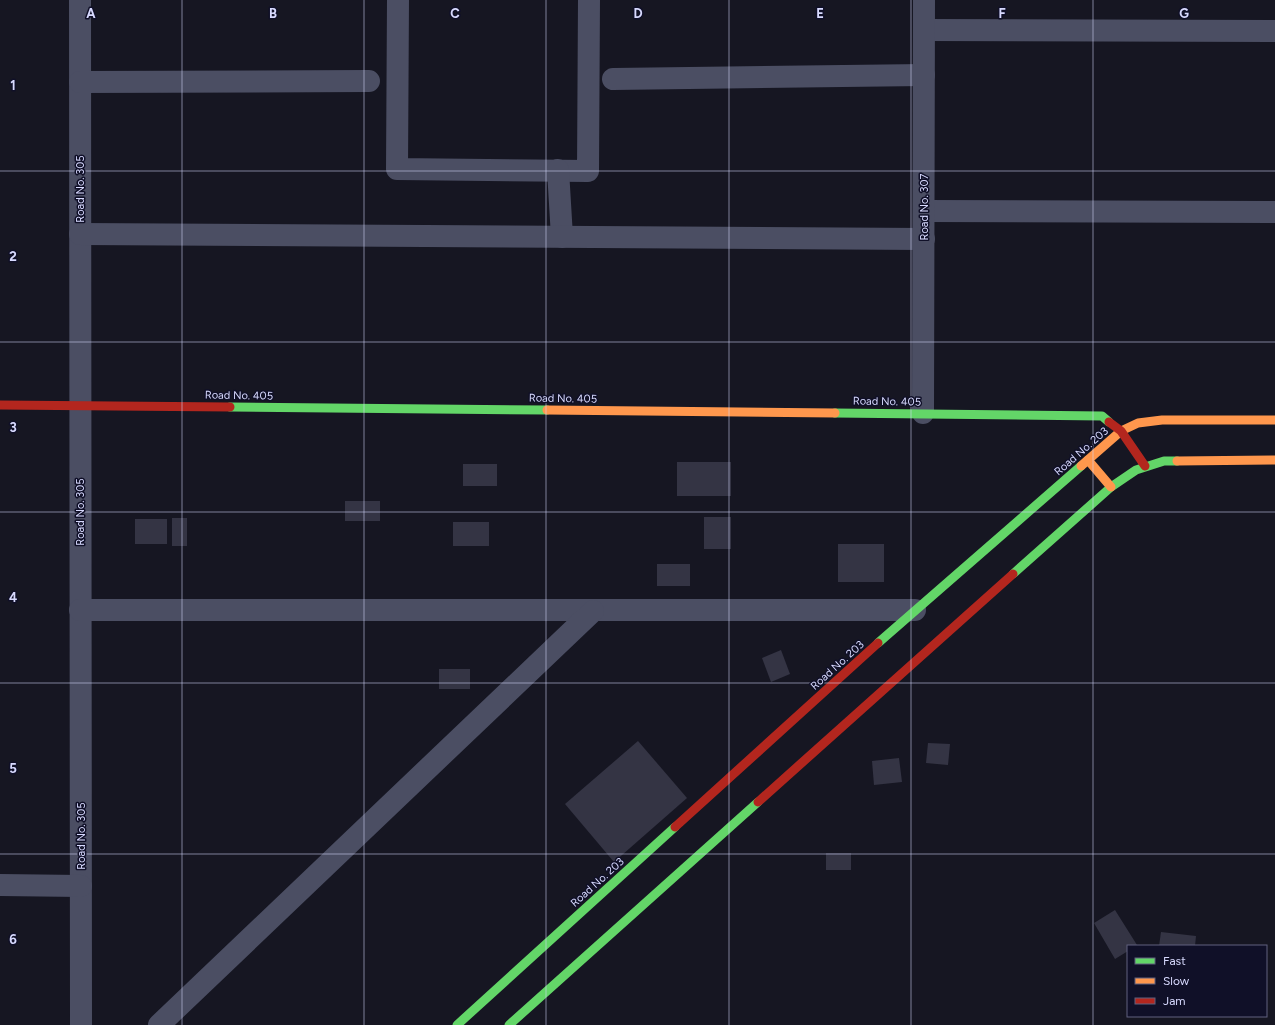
<svg xmlns="http://www.w3.org/2000/svg" width="1275" height="1025" font-family="Figtree,sans-serif">
<rect width="100%" height="100%" fill="#161622"/>
<g fill="#343444">
<rect x="677" y="462" width="54" height="34"/>
<rect x="463" y="464" width="34" height="22"/>
<rect x="345" y="501" width="35" height="20"/>
<rect x="704" y="517" width="27" height="32"/>
<rect x="172" y="518" width="15" height="28"/>
<rect x="135" y="519" width="32" height="25"/>
<rect x="453" y="522" width="36" height="24"/>
<rect x="838" y="544" width="46" height="38"/>
<rect x="657" y="564" width="33" height="22"/>
<path d="M781 650 790 674 771 682 762 658Z"/>
<rect x="439" y="669" width="31" height="20"/>
<path d="M638 741 687 798 614 862 565 804Z"/>
<path d="M928 743 950 744 948 765 926 763Z"/>
<path d="M899 758 902 782 874 785 872 761Z"/>
<rect x="826" y="853" width="25" height="17"/>
<path d="M1115 910 1137 945 1128 946V951L1115 959 1094 923Z"/>
<path d="M1161 932 1196 936 1195 946H1159Z"/>
</g>
<g fill="none" stroke-linecap="round" stroke-linejoin="round">
<g stroke="#4b4e63" stroke-width="22">
<path d="M80 0 81 1025"/>
<path d="M398 0 397 169 588 171 589 0"/>
<path d="M924 30 1275 31"/>
<path d="M613 79 924 75"/>
<path d="M80 82 369 81"/>
<path d="M558 170 562 237"/>
<path d="M924 211 1275 212"/>
<path d="M80 234 924 239"/>
<path d="M923 413 924 0"/>
<path d="M80 610H915"/>
<path d="M0 885 81 886"/>
<path d="M159 1025 593 611"/>
</g>
<g stroke="#63d668" stroke-width="9">
<path d="M230 407 547 410"/>
<path d="M835 413 1102 416 1109 422"/>
<path d="M1013 574 1111 487 1136 470 1164 461H1177"/>
<path d="M878 643 1081 466"/>
<path d="M457 1025 675 827"/>
<path d="M509 1025 758 802"/>
</g>
<g stroke="#ff974d" stroke-width="9">
<path d="M547 410 835 413"/>
<path d="M1088 460 1111 487"/>
<path d="M1177 461 1275 460"/>
<path d="M1081 466 1121 431 1138 423 1162 420H1275"/>
</g>
<g stroke="#b3261e" stroke-width="9">
<path d="M0 405 230 407"/>
<path d="M1109 422 1121 431 1145 466"/>
<path d="M758 802 1013 574"/>
<path d="M675 827 878 643"/>
</g>
</g>
<path fill="none" stroke="#d8daff" stroke-width="1" stroke-opacity="0.55" d="M182 0V1025M364 0V1025M546 0V1025M729 0V1025M911 0V1025M1093 0V1025M0 171H1275M0 342H1275M0 512H1275M0 683H1275M0 854H1275"/>
<g text-anchor="middle" stroke-width="3" stroke-linejoin="round" paint-order="stroke">
<g font-size="11" fill="#d8daff" stroke="#101028">
<text transform="translate(80 189) rotate(-90)" y="4">Road No. 305</text>
<text transform="translate(924 207) rotate(-90)" y="4">Road No. 307</text>
<text transform="translate(239 395) rotate(1)" y="4">Road No. 405</text>
<text transform="translate(563 398) rotate(1)" y="4">Road No. 405</text>
<text transform="translate(887 401) rotate(1)" y="4">Road No. 405</text>
<text transform="translate(1081 451) rotate(-41)" y="4">Road No. 203</text>
<text transform="translate(80 512) rotate(-90)" y="4">Road No. 305</text>
<text transform="translate(837 665) rotate(-42)" y="4">Road No. 203</text>
<text transform="translate(81 836) rotate(-90)" y="4">Road No. 305</text>
<text transform="translate(597 882) rotate(-42)" y="4">Road No. 203</text>
</g>
</g>
<g font-size="13" text-anchor="middle" font-weight="bold" fill="#d8daff" stroke="#101028" stroke-width="3" stroke-linejoin="round" paint-order="stroke">
<text x="91" y="18">A</text>
<text x="273" y="18">B</text>
<text x="455" y="18">C</text>
<text x="638" y="18">D</text>
<text x="820" y="18">E</text>
<text x="1002" y="18">F</text>
<text x="1184" y="18">G</text>
<text x="13" y="90">1</text>
<text x="13" y="261">2</text>
<text x="13" y="432">3</text>
<text x="13" y="602">4</text>
<text x="13" y="773">5</text>
<text x="13" y="944">6</text>
</g>
<rect x="1127" y="945" width="140" height="72" fill="#101028" stroke="#60617e"/>
<rect x="1135" y="958" width="20" height="6" fill="#63d668" stroke="#60617e"/>
<text x="1163" y="965" font-size="12" fill="#d8daff">Fast</text>
<rect x="1135" y="978" width="20" height="6" fill="#ff974d" stroke="#60617e"/>
<text x="1163" y="985" font-size="12" fill="#d8daff">Slow</text>
<rect x="1135" y="998" width="20" height="6" fill="#b3261e" stroke="#60617e"/>
<text x="1163" y="1005" font-size="12" fill="#d8daff">Jam</text>
</svg>
